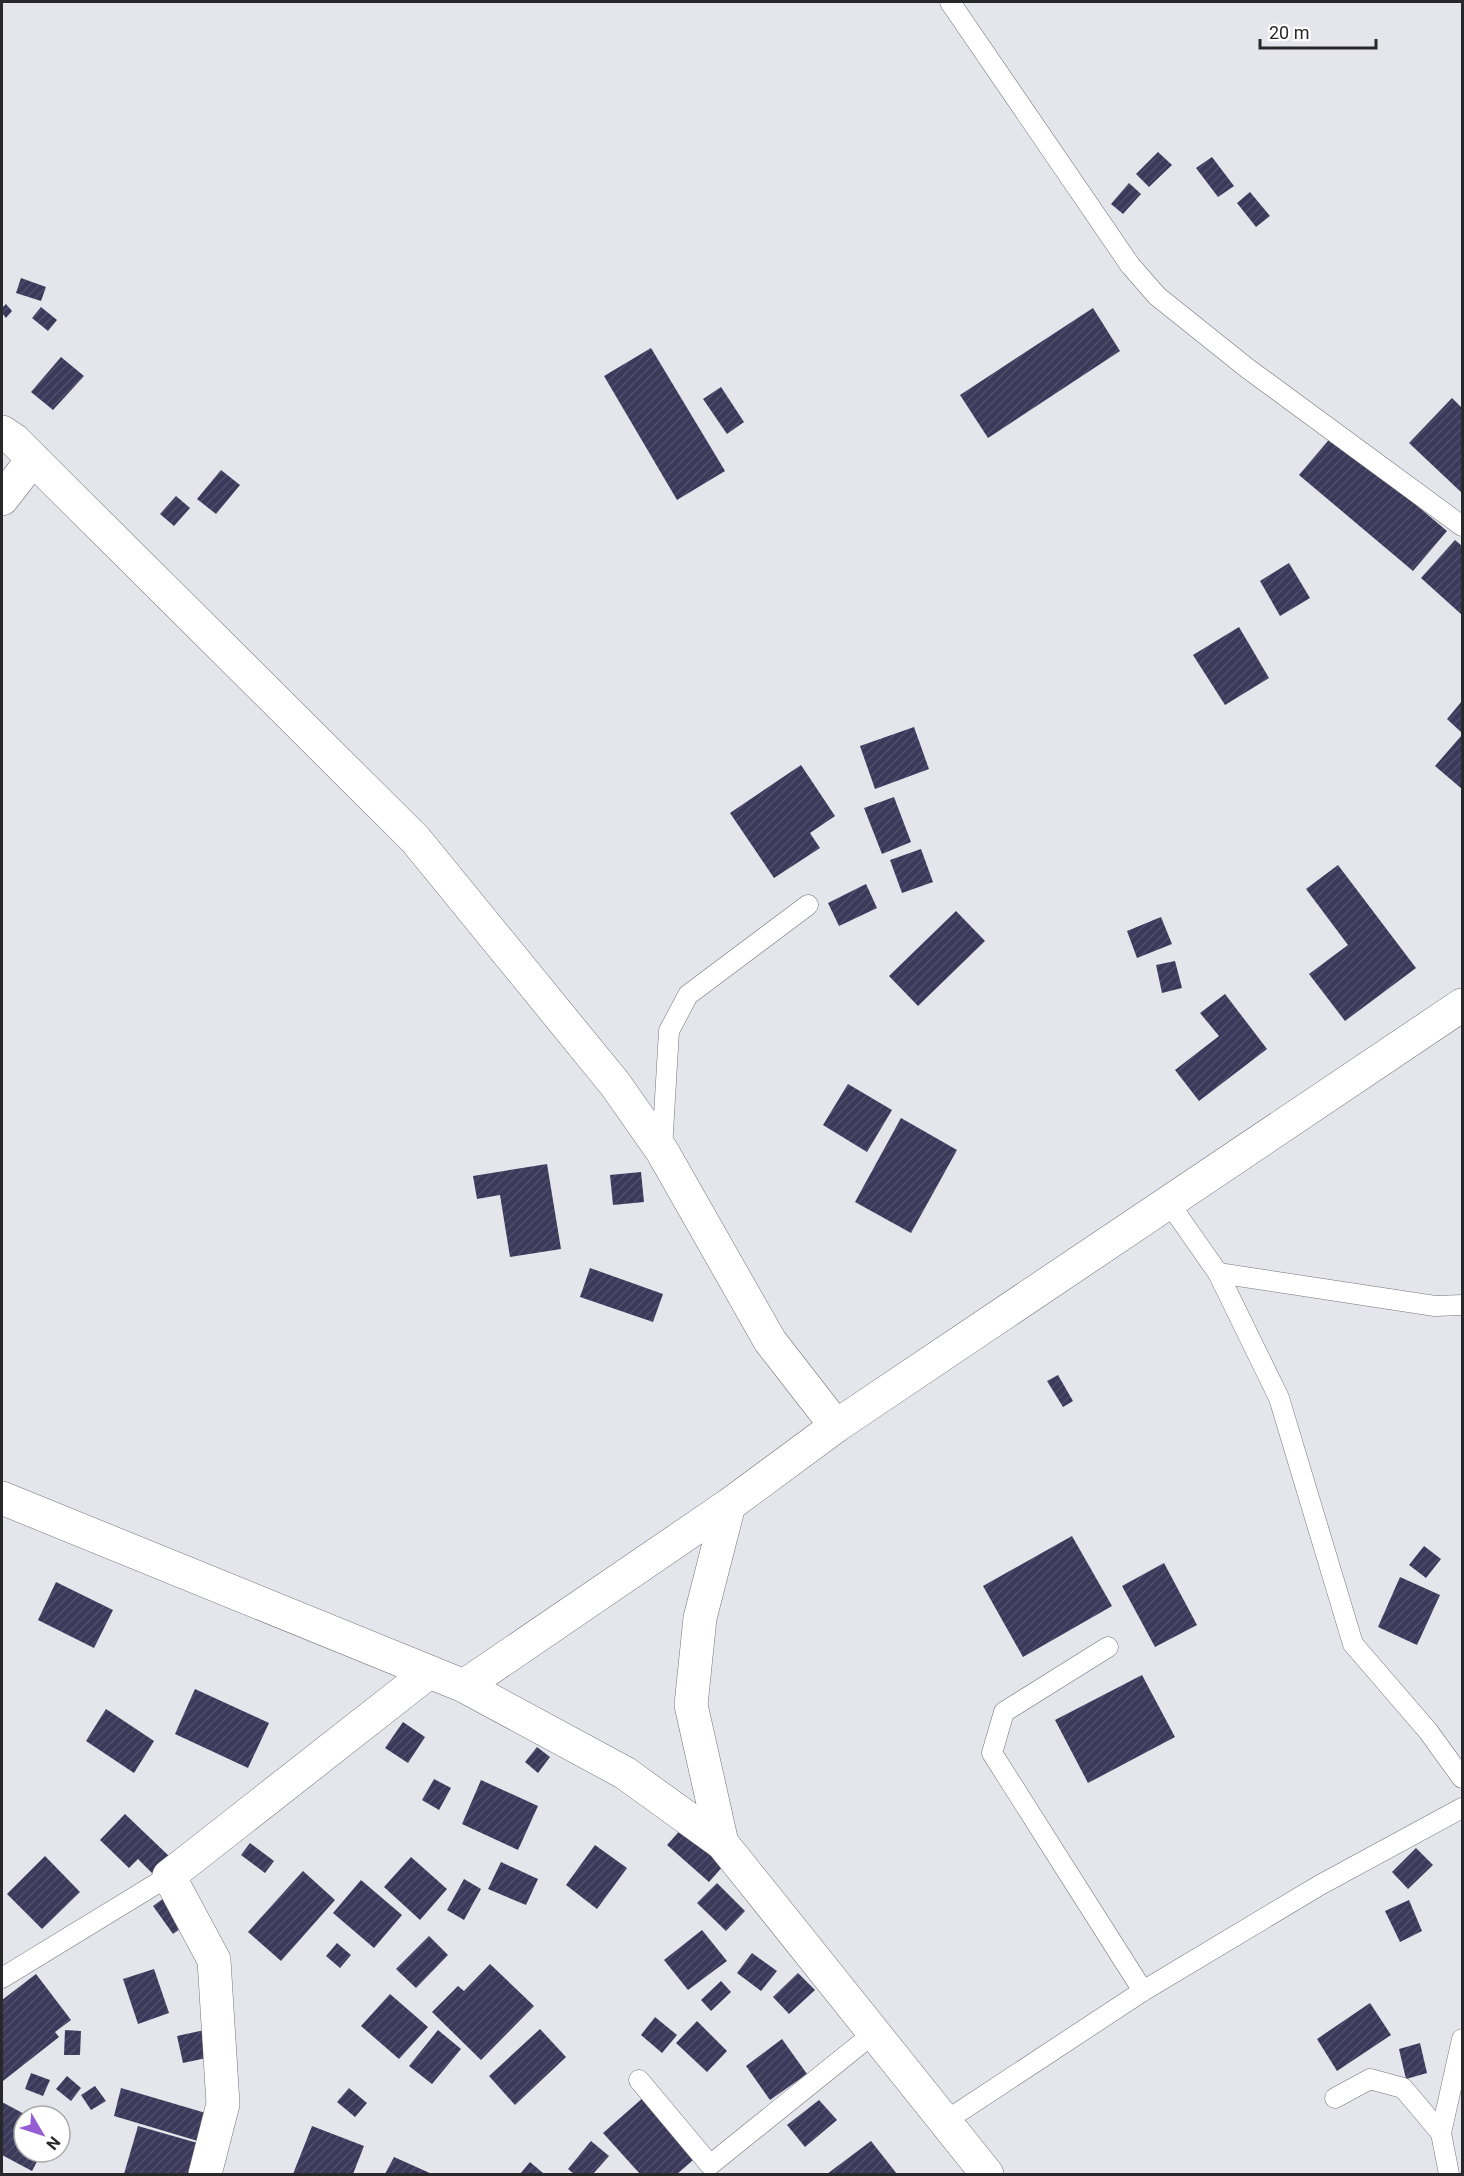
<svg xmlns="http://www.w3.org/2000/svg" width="1464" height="2176" font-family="Roboto,sans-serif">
<defs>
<pattern id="building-hatch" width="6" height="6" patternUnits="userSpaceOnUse" patternTransform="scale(1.5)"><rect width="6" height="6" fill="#3c3a5b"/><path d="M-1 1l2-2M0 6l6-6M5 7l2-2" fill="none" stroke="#504e6a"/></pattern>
</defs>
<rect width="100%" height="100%" fill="#e5e5ec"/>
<g fill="url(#building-hatch)">
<path d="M1158 152 1172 165 1149 187 1136 174Z"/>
<path d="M1212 157 1234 186 1218 197 1196 168Z"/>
<path d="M1129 183 1141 194 1123 214 1111 204Z"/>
<path d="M1250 192 1270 216 1256 227 1237 203Z"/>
<path d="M21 278 46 287 41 301 16 293Z"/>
<path d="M6 304 12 311 6 318 2 313V308Z"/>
<path d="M41 307 57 320 48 331 32 318Z"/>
<path d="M1093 308 1120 351 988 438 960 395Z"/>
<path d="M651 348 725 471 677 500 604 376Z"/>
<path d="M61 357 84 376 53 410 31 392Z"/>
<path d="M721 387 744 422 727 434 703 399Z"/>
<path d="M1452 398 1462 408V493L1409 443Z"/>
<path d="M1333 435 1447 531 1413 571 1299 475Z"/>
<path d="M221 470 240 485 216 514 197 499Z"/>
<path d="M176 496 190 508 174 526 160 514Z"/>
<path d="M1455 540 1462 546V615L1421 578Z"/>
<path d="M1289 563 1310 598 1280 616 1260 581Z"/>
<path d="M1239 627 1269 678 1225 705 1193 655Z"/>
<path d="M1462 701V733L1447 719Z"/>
<path d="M914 727 929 769 875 789 860 746Z"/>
<path d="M1462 735V789L1435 766Z"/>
<path d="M801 765 835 816 810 833 820 848 774 878 730 813Z"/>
<path d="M894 797 911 842 882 854 864 808Z"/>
<path d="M921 849 933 882 902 893 890 860Z"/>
<path d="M1338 865 1416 968 1345 1021 1309 974 1348 945 1306 889Z"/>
<path d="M866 884 877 908 839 926 828 903Z"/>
<path d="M956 911 985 941 918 1006 889 976Z"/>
<path d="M1161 917 1172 944 1137 958 1127 931Z"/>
<path d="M1175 961 1182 988 1162 993 1156 965Z"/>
<path d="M1225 994 1267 1049 1199 1101 1175 1070 1219 1036 1200 1013Z"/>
<path d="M848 1084 892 1110 867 1152 823 1125Z"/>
<path d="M901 1118 957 1150 911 1233 855 1202Z"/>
<path d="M547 1164 561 1249 510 1257 500 1195 477 1199 473 1176Z"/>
<path d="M641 1172 644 1202 613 1205 610 1175Z"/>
<path d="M590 1268 663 1294 653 1322 580 1297Z"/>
<path d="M1058 1375 1073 1401 1063 1407 1047 1381Z"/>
<path d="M1072 1536 1112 1606 1023 1657 983 1586Z"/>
<path d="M1424 1546 1441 1559 1426 1578 1409 1565Z"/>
<path d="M1164 1563 1197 1625 1155 1647 1122 1586Z"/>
<path d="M1400 1577 1440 1595 1417 1645 1378 1627Z"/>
<path d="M56 1582 113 1610 94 1648 38 1620Z"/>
<path d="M1142 1675 1175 1737 1088 1783 1055 1720Z"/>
<path d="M195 1689 269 1723 248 1768 175 1734Z"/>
<path d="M106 1709 154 1741 134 1773 86 1741Z"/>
<path d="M403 1722 425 1737 408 1763 385 1748Z"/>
<path d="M537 1747 550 1757 538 1773 525 1762Z"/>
<path d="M434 1779 451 1788 439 1810 422 1800Z"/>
<path d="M481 1780 538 1806 518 1850 462 1824Z"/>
<path d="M125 1814 169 1856 152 1873 138 1859 129 1868 100 1840Z"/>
<path d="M682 1828 724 1865 709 1882 667 1845Z"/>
<path d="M250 1843 274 1861 265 1873 241 1855Z"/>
<path d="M595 1845 627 1868 597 1909 566 1885Z"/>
<path d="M1416 1848 1433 1865 1408 1889 1392 1872Z"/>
<path d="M45 1856 80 1892 42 1929 7 1894Z"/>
<path d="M411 1857 447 1889 420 1920 384 1887Z"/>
<path d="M501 1862 538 1879 526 1905 488 1889Z"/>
<path d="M303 1871 335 1900 281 1961 248 1932Z"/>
<path d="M464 1879 481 1889 464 1920 447 1910Z"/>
<path d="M361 1880 402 1915 374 1948 333 1913Z"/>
<path d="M717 1883 745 1911 726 1931 697 1903Z"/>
<path d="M175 1890 195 1918 173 1934 153 1906Z"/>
<path d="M1409 1900 1422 1931 1400 1942 1385 1911Z"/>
<path d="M702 1930 727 1961 688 1990 664 1960Z"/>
<path d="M429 1936 448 1955 416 1988 396 1969Z"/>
<path d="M337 1943 351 1955 340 1968 326 1956Z"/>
<path d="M752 1953 777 1971 761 1991 737 1973Z"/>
<path d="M490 1964 534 2006 481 2060 432 2012 458 1986 464 1991Z"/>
<path d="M154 1969 169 2013 138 2024 123 1979Z"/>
<path d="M798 1973 815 1990 789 2014 773 1997Z"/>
<path d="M36 1974 71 2020 55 2032 59 2037 3 2081 2 2000Z"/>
<path d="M721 1981 731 1992 711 2011 701 2000Z"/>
<path d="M390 1994 428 2027 399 2059 361 2026Z"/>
<path d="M1370 2003 1391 2035 1337 2071 1317 2039Z"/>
<path d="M655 2017 677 2035 662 2053 641 2035Z"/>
<path d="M697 2021 727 2051 707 2072 676 2043Z"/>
<path d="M209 2029 216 2056 183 2063 177 2036Z"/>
<path d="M540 2029 566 2057 515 2105 489 2076Z"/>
<path d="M65 2030 81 2031 80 2055H64Z"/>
<path d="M438 2030 461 2049 432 2084 409 2066Z"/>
<path d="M782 2039 807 2074 770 2100 746 2066Z"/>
<path d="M1420 2043 1427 2073 1406 2079 1399 2049Z"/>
<path d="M31 2073 50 2080 43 2096 25 2089Z"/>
<path d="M67 2076 81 2088 71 2101 56 2089Z"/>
<path d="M95 2086 106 2101 91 2110 81 2095Z"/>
<path d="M121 2088 226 2119 218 2147 114 2116Z"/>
<path d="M349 2088 367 2103 355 2117 337 2102Z"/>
<path d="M653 2089 706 2149 677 2174H640L603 2133Z"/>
<path d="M819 2100 837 2120 805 2147 787 2125Z"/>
<path d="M2 2102 28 2116H24V2152H42L32 2171 2 2155Z"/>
<path d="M138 2126 201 2144 192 2174H124Z"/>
<path d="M312 2126 364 2146 353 2174H293Z"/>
<path d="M591 2141 609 2156 593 2174H574L568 2169Z"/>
<path d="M871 2141 897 2174H827Z"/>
<path d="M394 2157 432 2174H385Z"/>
<path d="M530 2162 543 2173 542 2174H520Z"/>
</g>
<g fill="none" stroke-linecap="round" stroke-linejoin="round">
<g stroke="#74747a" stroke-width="21">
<g id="lane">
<path d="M950 2 1130 265 1157 296 1247 368 1462 526"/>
<path d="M662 1149 669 1031 688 995 808 905"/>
<path d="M1169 1203 1218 1273 1279 1398 1353 1644 1428 1731 1462 1778"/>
<path d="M1218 1273 1435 1306 1462 1305"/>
<path d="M1108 1647 1004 1712 992 1753 1143 1991"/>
<path d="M2 1978 169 1876"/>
<path d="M639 2080 710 2165 874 2033"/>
<path d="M1335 2098 1370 2079 1403 2088 1441 2133"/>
<path d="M944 2122 1143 1991 1320 1885 1462 1808"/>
<path d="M1449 2174 1441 2133 1462 2039"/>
</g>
</g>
<g stroke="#74747a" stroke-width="34">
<g id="street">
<path d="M2 432 14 440 33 459 415 839 615 1084 662 1151 770 1341 836 1426"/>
<path d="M2 499 33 459"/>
<path d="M205 2174 223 2104 214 1960 169 1876 429 1672"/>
</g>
</g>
<g stroke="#74747a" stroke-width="34">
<g id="secondary">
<path d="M2 1498 464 1686 625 1773 722 1843 987 2174"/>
<path d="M464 1686 729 1505 836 1426 1462 1005"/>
<path d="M722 1843 691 1705 700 1618 729 1505"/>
</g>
</g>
<use href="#lane" stroke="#fff" stroke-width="20"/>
<use href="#street" stroke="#fff" stroke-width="33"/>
<use href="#secondary" stroke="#fff" stroke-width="33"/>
</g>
<rect width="1464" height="2176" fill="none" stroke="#28282a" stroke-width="6"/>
<g transform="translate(42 2134) rotate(129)"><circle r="28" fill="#ffffff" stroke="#a9a9aa" stroke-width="1.5"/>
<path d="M0-4.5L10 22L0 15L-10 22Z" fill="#965ed6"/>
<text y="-9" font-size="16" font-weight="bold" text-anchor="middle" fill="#28282a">N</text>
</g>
<path d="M1260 39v9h116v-9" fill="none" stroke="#28282a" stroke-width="3"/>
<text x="1269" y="39" font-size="18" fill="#28282a" stroke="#ffffff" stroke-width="4.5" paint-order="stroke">20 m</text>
</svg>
